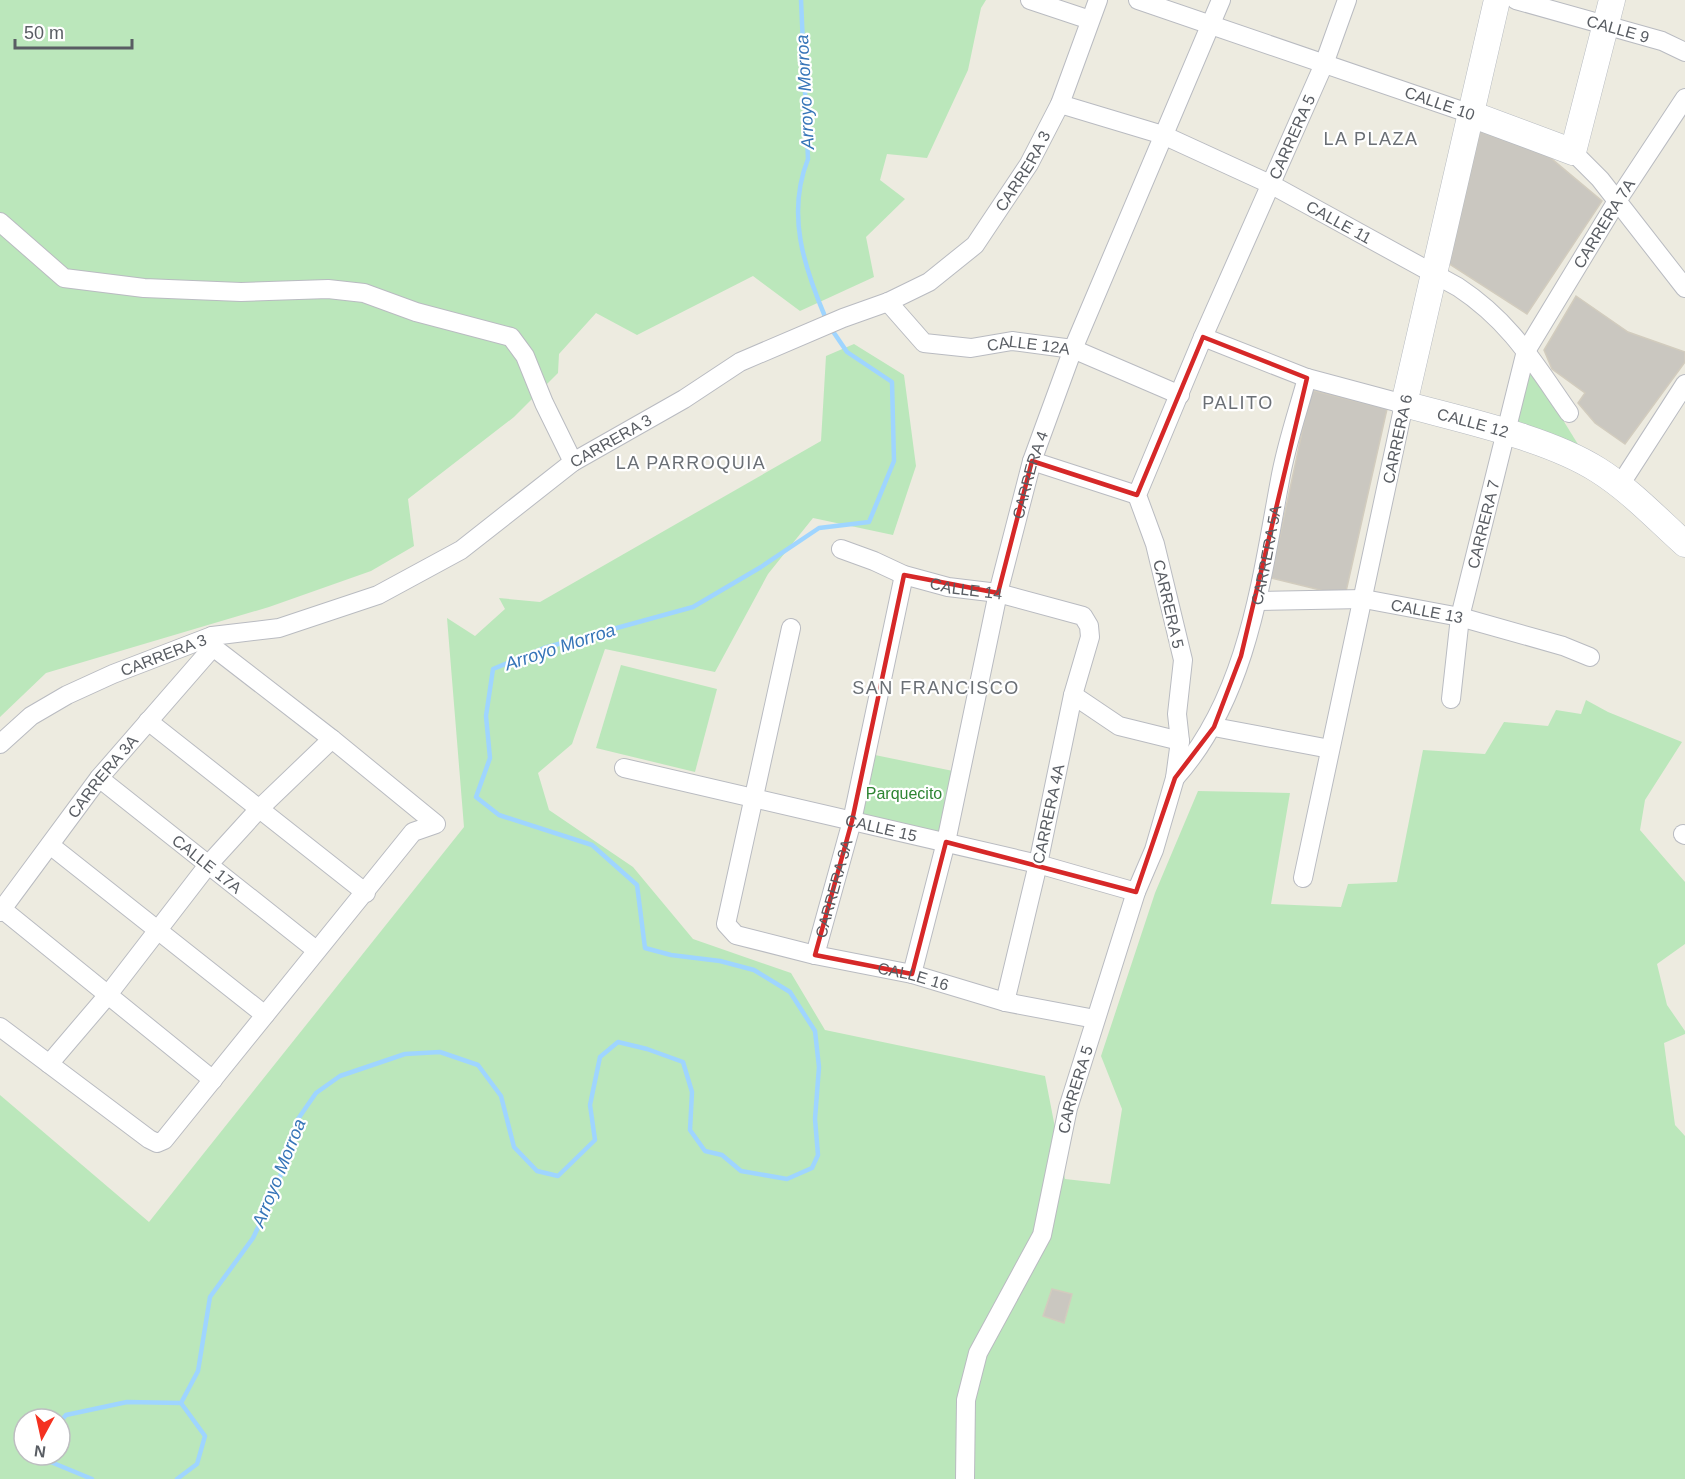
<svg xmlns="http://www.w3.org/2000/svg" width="1685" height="1479" font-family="Arial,sans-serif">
<rect width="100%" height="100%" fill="#edebe0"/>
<g fill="#bbe7bb" fill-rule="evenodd">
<path d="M0 0H986L981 8 968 70 927 158 887 154 880 180 905 199 866 237 874 277 800 311 753 276 637 335 596 313 559 354 558 373 514 417 408 499 414 546 371 571 269 607 46 673 0 717Z"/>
<path d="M854 344 904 375 916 466 893 535 813 518 768 574 715 672 605 649 572 744 538 773 549 810 633 867 693 939 791 973 825 1030 1045 1076 1065 1179 1110 1184 1122 1109 1101 1056 1155 893 1198 791 1290 793 1271 904 1341 907 1348 884 1397 882 1423 750 1485 754 1504 722 1548 726 1556 710 1581 714 1586 700 1608 712 1682 742 1645 800 1640 830 1685 882V944L1657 964 1667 1005 1685 1031V1034L1664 1043 1675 1125 1685 1136V1479H0V1095L149 1222 464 827 447 618 475 636 505 609 499 598 540 602 821 441 826 356ZM24 1419H60V1455H24Z"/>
<path d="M1525 366 1531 368 1579 446 1518 425Z"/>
<path d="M621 665 717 689 695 772 596 748Z"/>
<path d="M870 754 953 771 940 833 856 814Z"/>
</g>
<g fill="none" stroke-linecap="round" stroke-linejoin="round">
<g stroke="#9fd5ff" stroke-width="4.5">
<path d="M801 0 808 159C786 214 804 267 826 319"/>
<path d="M60 1422 66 1415 127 1402 181 1403 198 1371 210 1297 253 1238 276 1190 298 1119 316 1093 340 1076 405 1054 440 1052 478 1065 501 1096 514 1147 537 1171 558 1176 595 1140 590 1105 600 1057 618 1042 647 1049 683 1062 692 1092 690 1130 705 1151 722 1155 741 1171 787 1179 812 1168 818 1155 815 1119 819 1067 815 1031 790 992 754 970 720 961 671 955 645 948 637 885 592 845 499 815 476 797 490 758 486 716 493 669 544 648 693 607 761 567 819 528 869 522 894 461 892 382 847 352 830 327"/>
<path d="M47 1455 46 1460 92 1479"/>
<path d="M177 1479 197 1464 205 1436 181 1403"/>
</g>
</g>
<g fill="#cac7c0" stroke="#d2ccbe" stroke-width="1.5">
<path d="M1472 124 1541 150 1602 201 1527 314 1443 260Z"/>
<path d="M1576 296 1628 332 1685 352V362L1625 444 1595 423 1578 403 1585 393 1552 369 1544 350Z"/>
<path d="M1311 390 1387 409 1345 596 1271 578Z"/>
<path d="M1052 1289 1072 1294 1064 1323 1043 1316Z"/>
</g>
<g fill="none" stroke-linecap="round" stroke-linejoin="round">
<g stroke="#b9bbc1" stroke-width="20">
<g id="street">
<path d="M1030 0 1090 20"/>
<path d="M1138 0 1471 114"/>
<path id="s1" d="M1516 0 1662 41 1685 52"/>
<path id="s2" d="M1060 104 1163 135 1272 185 1458 287C1511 322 1534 363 1569 413"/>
<path d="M1573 152 1600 179 1685 288"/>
<path d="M0 222 64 278 144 288 241 292 328 289 364 293 416 312 511 337 525 356 544 403 573 462"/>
<path id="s3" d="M888 302 924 343 971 348 1012 341 1073 349 1180 395"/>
<path d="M1203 337 1307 378 1404 404 1303 878"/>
<path d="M1032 461 1137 495"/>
<path d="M1620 485 1685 384"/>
<path id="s4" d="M841 549 874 561 904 575 948 587 998 593 1083 616 1089 626 1090 637 1073 695 1038 864 1005 1002"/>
<path id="s5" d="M1257 601 1364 599 1460 617 1563 646 1590 657"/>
<path id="s6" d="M791 628 726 924 736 935 815 955 912 974 1005 1002 1095 1019"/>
<path d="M1073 695 1119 726 1180 741"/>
<path id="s7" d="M1451 699 1460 617 1526 351 1617 201 1685 98"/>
<path d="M148 721 366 893"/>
<path d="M1214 727 1330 749"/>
<path id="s8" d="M0 744 31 716 67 695 113 674 212 636 279 628 378 595 461 550 573 462 684 399 740 362 843 318 888 302 929 282 975 245 1029 164 1060 104 1098 0"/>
<path id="s9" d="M624 768 1038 864 1136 892"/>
<path id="s10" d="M99 778 316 950"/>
<path id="s11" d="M1175 778C1247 698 1261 582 1280 480 1286 445 1298 411 1307 378"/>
<path d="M1683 834 1685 835"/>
<path d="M50 845 265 1015"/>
<path d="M2 909 213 1080"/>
<path id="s12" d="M0 912 99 778 213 647"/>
<path id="s13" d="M815 955 852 821 904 575"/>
<path id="s14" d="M912 974 946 842 998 593 1032 461 1073 349 1221 0"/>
<path d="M0 1027 149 1139 157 1143 164 1140 413 832 436 824 332 739 213 647 212 636"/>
<path d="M49 1064 107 996 208 865 259 809 332 739"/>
<path id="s15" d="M965 1479 966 1400 978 1353 1042 1235 1068 1108 1136 892 1154 850 1175 778 1180 741 1177 714 1183 660 1155 544 1137 495 1203 337 1324 64 1347 0"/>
</g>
</g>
<g stroke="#b6bac0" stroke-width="27">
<g id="secondary">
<path id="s16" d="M1497 0 1404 404C1462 420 1548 438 1598 470 1630 490 1657 519 1685 544"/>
<path d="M1471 114 1573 152 1612 0"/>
</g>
</g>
<use href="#street" stroke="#fff" stroke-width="18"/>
<use href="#secondary" stroke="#fff" stroke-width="26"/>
</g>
<path fill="none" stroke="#d62828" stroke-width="4.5" stroke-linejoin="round" d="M1203 337 1307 378 1241 656 1214 727 1175 778 1136 892 946 842 912 974 815 955 852 821 904 575 998 593 1032 461 1137 495Z"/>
<g text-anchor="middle" stroke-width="4.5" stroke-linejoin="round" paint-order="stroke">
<g font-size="16" fill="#595d63" stroke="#fff">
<text dy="6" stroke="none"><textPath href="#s1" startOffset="106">CALLE 9</textPath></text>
<text transform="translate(1440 103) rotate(19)" y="6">CALLE 10</text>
<text dy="6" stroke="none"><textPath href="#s15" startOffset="1419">CARRERA 5</textPath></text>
<text dy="6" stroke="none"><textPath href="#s8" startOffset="1196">CARRERA 3</textPath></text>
<text dy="6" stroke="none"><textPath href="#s2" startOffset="304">CALLE 11</textPath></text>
<text dy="6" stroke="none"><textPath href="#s7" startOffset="506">CARRERA 7A</textPath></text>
<text dy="6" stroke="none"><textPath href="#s3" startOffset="160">CALLE 12A</textPath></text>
<text dy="6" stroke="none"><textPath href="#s16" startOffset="486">CALLE 12</textPath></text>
<text transform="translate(1397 439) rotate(-78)" y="6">CARRERA 6</text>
<text dy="6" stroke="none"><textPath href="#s8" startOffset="692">CARRERA 3</textPath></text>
<text dy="6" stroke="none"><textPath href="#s14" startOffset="513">CARRERA 4</textPath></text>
<text dy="6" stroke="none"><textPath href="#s7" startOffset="178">CARRERA 7</textPath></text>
<text dy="6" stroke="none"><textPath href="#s11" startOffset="244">CARRERA 5A</textPath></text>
<text dy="6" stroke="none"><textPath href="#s4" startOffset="132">CALLE 14</textPath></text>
<text transform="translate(1169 604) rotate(77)" y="6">CARRERA 5</text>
<text dy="6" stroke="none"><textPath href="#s5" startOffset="171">CALLE 13</textPath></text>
<text dy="6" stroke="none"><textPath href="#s8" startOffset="188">CARRERA 3</textPath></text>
<text dy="6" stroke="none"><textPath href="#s12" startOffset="170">CARRERA 3A</textPath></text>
<text transform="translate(1048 814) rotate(-78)" y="6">CARRERA 4A</text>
<text dy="6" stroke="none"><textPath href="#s9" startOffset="264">CALLE 15</textPath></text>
<text dy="6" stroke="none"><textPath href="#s10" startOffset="138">CALLE 17A</textPath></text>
<text dy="6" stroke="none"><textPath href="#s13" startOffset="69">CARRERA 3A</textPath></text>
<text dy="6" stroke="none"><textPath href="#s6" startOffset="500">CALLE 16</textPath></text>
<text dy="6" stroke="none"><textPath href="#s15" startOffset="411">CARRERA 5</textPath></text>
</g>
<g font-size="16" fill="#2e8533" stroke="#fff">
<text x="904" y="799">Parquecito</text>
</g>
<g font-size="18" font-style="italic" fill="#3675b8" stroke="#fff">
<text transform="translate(805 92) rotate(-93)" y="6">Arroyo Morroa</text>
<text transform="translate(560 647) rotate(-18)" y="6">Arroyo Morroa</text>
<text transform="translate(279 1173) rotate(-68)" y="6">Arroyo Morroa</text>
</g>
<g font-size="18" letter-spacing="1.5" fill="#6a6f75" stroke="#fff">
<text x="1371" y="145">LA PLAZA</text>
<text x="1238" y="409">PALITO</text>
<text x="691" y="469">LA PARROQUIA</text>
<text x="936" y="694">SAN FRANCISCO</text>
</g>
</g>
<g transform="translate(42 1437) rotate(188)"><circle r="28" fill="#ffffff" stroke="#bdbec1" stroke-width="1.5"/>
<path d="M0-4.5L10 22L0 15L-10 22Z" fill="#f43120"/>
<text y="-9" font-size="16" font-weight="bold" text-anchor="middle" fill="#595d63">N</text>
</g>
<path d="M15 39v9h117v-9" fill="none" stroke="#595d63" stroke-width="3"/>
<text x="24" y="39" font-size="18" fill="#595d63" stroke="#ffffff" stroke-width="4.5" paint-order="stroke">50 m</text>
</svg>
